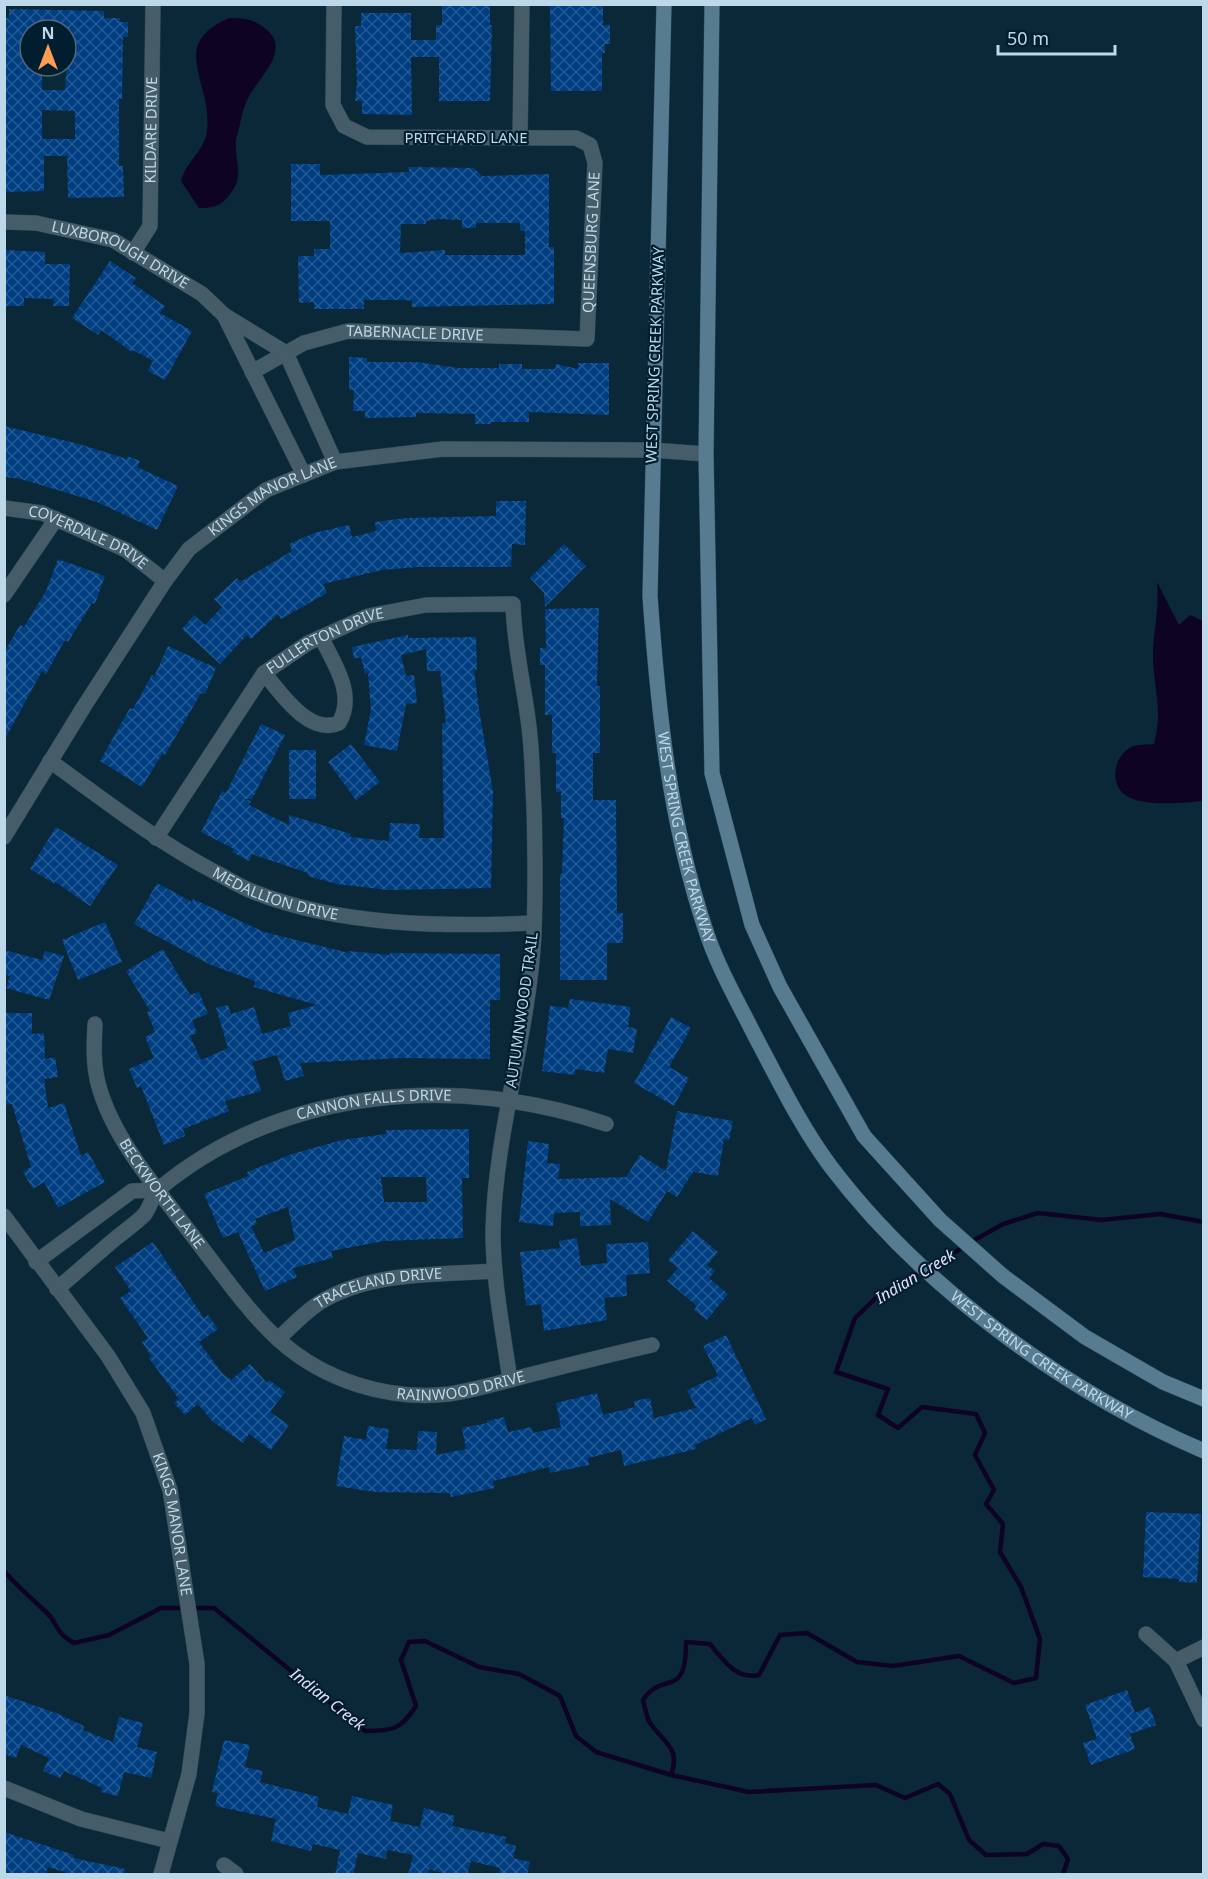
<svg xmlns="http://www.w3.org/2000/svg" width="1208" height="1879" font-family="'Noto Sans',sans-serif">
<defs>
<pattern id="building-cross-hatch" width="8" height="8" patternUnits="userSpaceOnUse" patternTransform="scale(1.5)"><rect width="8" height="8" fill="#003e82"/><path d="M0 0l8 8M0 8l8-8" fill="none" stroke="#235994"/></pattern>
</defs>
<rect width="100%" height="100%" fill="#0a2838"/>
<g fill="#0e0322">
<path d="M229 18C244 18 255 19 267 30 290 50 261 76 251 93 246 100 243 111 241 119 240 126 237 134 236 141 234 159 244 174 233 190 224 204 215 209 199 208L181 181C185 163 205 150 207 131 213 82 167 45 229 18Z"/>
<path d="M1157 582 1179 625 1190 615 1203 621V801C1184 803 1141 807 1125 795 1109 783 1114 756 1131 747 1137 744 1147 745 1154 744 1164 706 1152 686 1153 648 1155 626 1159 605 1157 582Z"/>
</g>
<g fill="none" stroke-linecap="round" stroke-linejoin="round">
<g stroke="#0e0322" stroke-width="4.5">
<path d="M971 1242 1003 1224 1038 1213 1102 1220 1160 1214 1204 1222"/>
<path d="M4 1571C19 1588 30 1597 46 1612 59 1624 54 1632 74 1643L109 1635 161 1608H214L365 1731C392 1731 401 1730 416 1706L401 1660 409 1642 425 1641 479 1667 519 1674 560 1696 576 1736 596 1752 671 1775 749 1792 876 1785 905 1798 938 1784 950 1794 969 1840 986 1855 1027 1854 1043 1844 1059 1846 1068 1859 1063 1874"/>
<path d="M671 1775C681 1748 664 1743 650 1723 646 1716 645 1707 643 1700 664 1669 686 1701 686 1642L710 1644C723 1660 736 1680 759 1675L780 1635 807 1633 857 1662 893 1666 959 1656 1014 1683 1036 1678 1040 1639 1021 1587 1000 1552 1003 1524 986 1504 994 1490 975 1455 985 1433 976 1414 922 1407 898 1428 878 1415 888 1389 836 1372 855 1318 880 1294 964 1247"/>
</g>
</g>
<g fill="url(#building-cross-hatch)" fill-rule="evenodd">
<path d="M442 4H490V25H492L490 101H439V57H411L412 115 362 114V101H355L357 83 355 26H361V13H411V40H436V25H442Z"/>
<path d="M550 4H603V25H610V44H605V53H602V91H551Z"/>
<path d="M9 9 104 11V18H120V22H128V37H123L122 99H119V166H123L124 197 68 198 67 156H44V191L4 192V18H9ZM30 30H72V57H67L65 90H42V66H30ZM42 110 75 111V139H42Z"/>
<path d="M291 164H320V175L409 172V167L474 168 482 176 549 174V247H554V304L412 307V301L406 300H364V309H314V302L299 303 298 256H314V249H330V221H291ZM438 219 462 220V228H476V223H520V231H525V255H445V250L400 253 401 224H426V221Z"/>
<path d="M4 250 45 252V264H70L69 306H53L54 299 24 298V306H4Z"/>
<path d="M110 261 136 278 132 283 165 306 160 313 192 331 165 380 148 371 153 361 133 350 132 352 101 330 98 335 72 318Z"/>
<path d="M349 357 367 358V362H416L459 368H499V364H522V369H555L556 364 578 369V363H609V415L529 412V422H491V424H475V414L416 413V417L365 418V411H353L354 390H349Z"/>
<path d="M4 426 79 444 127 459 128 456 140 461 137 467 178 486 157 530 97 502 21 479 4 477Z"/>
<path d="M496 501H526L525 545 512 544 511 567H418L382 570 323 584 327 593 281 619 278 614 251 639 247 635 220 664 182 629 194 615 205 625 222 607 214 599 237 578 240 582 292 551 289 544 314 533 349 525 352 537 376 531 375 522 407 518 496 516Z"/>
<path d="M564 544 586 566 545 607 544 593 530 578Z"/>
<path d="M58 559 105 576 95 604 92 603 68 642 65 640 46 674 42 671 4 741V653L20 625 24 627 46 591Z"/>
<path d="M599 608 597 686H600V753H593V800H616L617 913H623V943H607V980H560V874H562L564 818H561V792H556V753H552V715H545V665H540V648H546L545 609Z"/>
<path d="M408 635V638L476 637 477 670H474L479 709 493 792 491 888 388 890 337 884 308 876V873L252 854 249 861 232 852 234 849 201 832 222 791 226 793 261 724 285 735 252 799H243L251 801 249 805 289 825V815L351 834 350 837 389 841 390 823 420 824 419 838H444L442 723H446L440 671H427L426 649 401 655 406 676 414 675 417 703 406 704 397 751 364 745 371 710 368 673 365 674 361 657 354 659 352 647Z"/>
<path d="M168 646 216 668 205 694 201 693 165 755 162 754 142 787 100 761 130 708 133 709 152 675 154 677Z"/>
<path d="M351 744 380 782 356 800 328 762Z"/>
<rect x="289" y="750" width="27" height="49"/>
<path d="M56 827 118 865 90 906 54 881 55 884 30 869Z"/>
<path d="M157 883 192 902 193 899 264 932 349 953V951L390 955V953L500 954V1000H490V1059L402 1058 300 1063 304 1076 285 1081 277 1055 252 1062 261 1091 225 1101 229 1111 183 1129 185 1136 164 1145 141 1086 137 1088 129 1069 154 1058 145 1037 155 1032 147 1012 150 1011 126 971 163 949 190 995 199 992 208 1014 192 1020 197 1033 190 1036 201 1060 228 1048 216 1008 228 1005 231 1014 254 1007 262 1034 291 1026 288 1013 317 1005 254 987 255 981 211 965 134 924Z"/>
<path d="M105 922 122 962 78 980 62 940Z"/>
<path d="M4 950 42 960 45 951 64 956 49 1000 6 988 10 976 4 974Z"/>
<path d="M570 999 631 1007 628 1027 637 1029 633 1053 608 1049 604 1073 575 1069V1075L542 1071 550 1006 568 1008Z"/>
<path d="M4 1013H32V1034L44 1033 45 1059 55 1057 58 1077 44 1079 48 1108 64 1103 81 1156 88 1152 105 1182 58 1208 44 1182 33 1189 23 1172 31 1167 12 1104 4 1105Z"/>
<path d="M671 1017 691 1028 669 1067 689 1078 674 1106 634 1083Z"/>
<path d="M677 1111 733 1121 729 1140 724 1139 718 1176 693 1172 677 1197 667 1191 648 1222 610 1199 611 1225 580 1226V1212L554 1213 553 1226 519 1222 528 1141 549 1144 547 1163 560 1164 558 1179 626 1177 640 1155 666 1171Z"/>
<path d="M469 1129V1178H462L463 1238 384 1241 331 1251 333 1258 293 1268 297 1277 265 1291 238 1232 223 1238 204 1194 248 1176 247 1172 292 1154 342 1140 386 1134V1130ZM381 1177H426L427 1202H384ZM288 1207 295 1240 264 1253 251 1226 257 1224 255 1219Z"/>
<path d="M693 1231 718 1252 707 1265 715 1271 709 1278 728 1294 707 1320 694 1310 697 1306 667 1281 678 1268 668 1260Z"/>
<path d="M577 1238 581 1266 607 1263 606 1244 648 1242 650 1273 626 1275 627 1296 604 1298 607 1320 544 1331 541 1304 526 1306 520 1252 560 1248 559 1241Z"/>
<path d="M153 1242 204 1318 208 1315 218 1329 199 1342 222 1373 231 1380 250 1364 267 1383 269 1380 285 1392 270 1412 289 1425 271 1450 249 1434 243 1443 212 1421 198 1404 185 1415 174 1403 179 1399 149 1358 151 1356 142 1342 148 1338 120 1298 131 1291 115 1267Z"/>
<path d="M726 1335 766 1419 755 1425 752 1418 695 1445 696 1449 624 1466 621 1450 588 1458 589 1465 550 1473 549 1467 493 1481 494 1488 451 1497 450 1493 375 1492 336 1486 344 1436 366 1440 368 1426 389 1429 386 1449 417 1450 418 1431 437 1432 436 1455 466 1449 462 1428 488 1423 487 1421 504 1417 508 1432 531 1427 533 1433 561 1427 556 1403 597 1393 603 1415 635 1407 634 1401 650 1398 654 1418 696 1408 687 1390 718 1376 703 1346Z"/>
<path d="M1146 1512 1201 1514 1197 1583 1179 1582V1579L1143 1577Z"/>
<path d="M1127 1690 1135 1713 1150 1707 1156 1725 1130 1734 1135 1749 1091 1765 1083 1743 1097 1739 1085 1705Z"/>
<path d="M4 1695 56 1713 84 1726 83 1730 113 1742 119 1717 143 1723 137 1747 157 1752 151 1778 124 1772 118 1796 101 1792 102 1788 64 1771 60 1778 43 1771 49 1758 21 1745 16 1758 4 1754Z"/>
<path d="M224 1740 250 1745 245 1767 263 1771 260 1782 319 1797 317 1807 348 1814 352 1796 393 1805 390 1821 420 1827 424 1808 455 1816 452 1826 506 1837 505 1843 516 1846 513 1858 530 1862 527 1875H499L500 1868 471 1861 467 1875H450L429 1869 428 1875H408L413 1855 387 1850 386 1859 358 1853 353 1875H335L340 1850 313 1844 311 1851 271 1841 276 1819 215 1806 218 1793 212 1792Z"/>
<path d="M4 1832 74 1855 73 1858 125 1869 124 1875H74L48 1867 45 1875H4Z"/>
</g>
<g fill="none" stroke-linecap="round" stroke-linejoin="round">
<g stroke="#264454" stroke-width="16">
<g id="street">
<path d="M520 138 522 4"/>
<path id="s1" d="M4 222 36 223 113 240 202 294 224 315"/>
<path id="s2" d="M133 253 150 226 153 4"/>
<path id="s3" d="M252 372 304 343 348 331 587 339 595 163 590 145 576 138 367 137 344 126 333 105 334 4"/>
<path d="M304 475 224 315 286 353 335 462"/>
<path id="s4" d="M4 508 42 513 126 550 165 581"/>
<path d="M4 595 56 519"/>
<path d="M264 673C281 693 309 736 339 723 356 694 334 664 321 637"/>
<path id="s5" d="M50 761C104 800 155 840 213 871 227 878 240 887 254 892 339 926 444 927 534 923"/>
<path id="s6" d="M4 837 83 708 165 581 189 549 266 490 335 462 443 449 652 450 706 454"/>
<path id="s7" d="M156 838 264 673 308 643 368 616 426 605 513 604C514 653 528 699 531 748 535 807 536 875 534 934 529 1034 495 1131 493 1231 493 1281 503 1331 510 1380"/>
<path id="s8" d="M95 1024C94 1044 93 1063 98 1083 111 1134 150 1180 182 1222 211 1258 246 1311 280 1341 325 1381 389 1401 449 1394 477 1390 505 1381 533 1374 573 1364 612 1354 652 1345"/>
<path id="s9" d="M4 1216 108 1356 143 1413 170 1490 197 1664V1713L189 1774 161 1874"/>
<path d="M36 1262 132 1191 157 1190"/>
<path id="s10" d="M57 1289C77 1272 96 1255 116 1238 125 1231 136 1223 144 1215 151 1207 152 1194 160 1188 283 1086 460 1074 606 1124"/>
<path id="s11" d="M278 1339C291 1327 304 1313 319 1303 370 1271 437 1275 495 1271"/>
<path d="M1146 1634 1176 1661 1204 1720"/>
<path d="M1176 1661 1204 1647"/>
<path d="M4 1788 81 1819 169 1841"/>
<path d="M224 1865 236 1874"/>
</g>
</g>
<g stroke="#264454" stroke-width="16">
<g id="secondary">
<path id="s12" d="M664 4 650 596C658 709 669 820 705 928 717 966 737 1000 755 1036 779 1081 801 1127 831 1167 922 1287 1066 1392 1204 1451"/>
<path d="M712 4 706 454 712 773 752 925 780 987 864 1136 940 1220 1003 1276 1085 1337 1163 1382 1204 1399"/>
</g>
</g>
<use href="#street" stroke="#465c69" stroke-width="15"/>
<use href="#secondary" stroke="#577b90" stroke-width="15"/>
</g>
<g text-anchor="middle" stroke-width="4.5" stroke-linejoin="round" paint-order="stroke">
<g font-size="15" fill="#bcd8e9" stroke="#011e2e">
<text dy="5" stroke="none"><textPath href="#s2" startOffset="128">KILDARE DRIVE</textPath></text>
<text x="466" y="143">PRITCHARD LANE</text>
<text dy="5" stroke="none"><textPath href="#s3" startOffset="441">QUEENSBURG LANE</textPath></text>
<text dy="5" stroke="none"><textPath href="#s1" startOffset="123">LUXBOROUGH DRIVE</textPath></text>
<text dy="5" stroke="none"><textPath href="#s3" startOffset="172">TABERNACLE DRIVE</textPath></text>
<text transform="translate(655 355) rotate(-88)" y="5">WEST SPRING CREEK PARKWAY</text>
<text dy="5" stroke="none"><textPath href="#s6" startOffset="442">KINGS MANOR LANE</textPath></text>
<text dy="5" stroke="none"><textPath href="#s4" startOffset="90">COVERDALE DRIVE</textPath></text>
<text dy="5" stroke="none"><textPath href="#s7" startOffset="267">FULLERTON DRIVE</textPath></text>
<text dy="5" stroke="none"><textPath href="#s12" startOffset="837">WEST SPRING CREEK PARKWAY</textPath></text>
<text dy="5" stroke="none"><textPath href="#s5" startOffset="264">MEDALLION DRIVE</textPath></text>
<text transform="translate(522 1010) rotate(-82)" y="5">AUTUMNWOOD TRAIL</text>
<text dy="5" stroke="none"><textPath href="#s10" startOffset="380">CANNON FALLS DRIVE</textPath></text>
<text dy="5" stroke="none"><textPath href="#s8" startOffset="188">BECKWORTH LANE</textPath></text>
<text dy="5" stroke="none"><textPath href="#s11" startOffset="117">TRACELAND DRIVE</textPath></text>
<text dy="5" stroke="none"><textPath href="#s12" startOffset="1485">WEST SPRING CREEK PARKWAY</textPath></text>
<text dy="5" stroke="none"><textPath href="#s8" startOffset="572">RAINWOOD DRIVE</textPath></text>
<text dy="5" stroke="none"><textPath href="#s9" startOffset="357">KINGS MANOR LANE</textPath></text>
</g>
<g font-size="16" font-style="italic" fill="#e3ddf8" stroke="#011e2e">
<text transform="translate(915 1276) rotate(-31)" y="6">Indian Creek</text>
<text transform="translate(328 1699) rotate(38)" y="6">Indian Creek</text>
</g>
</g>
<rect width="1208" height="1879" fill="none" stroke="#bcd8e9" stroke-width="12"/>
<g transform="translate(48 48)"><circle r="28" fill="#011e2e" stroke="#4c6879" stroke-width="1.5"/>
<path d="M0-4.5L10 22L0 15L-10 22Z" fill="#fd9d54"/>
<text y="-9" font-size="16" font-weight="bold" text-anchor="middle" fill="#bcd8e9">N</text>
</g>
<path d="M998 45v9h117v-9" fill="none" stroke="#bcd8e9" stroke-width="3"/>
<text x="1007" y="45" font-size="18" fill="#bcd8e9" stroke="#011e2e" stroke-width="4.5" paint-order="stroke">50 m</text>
</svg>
